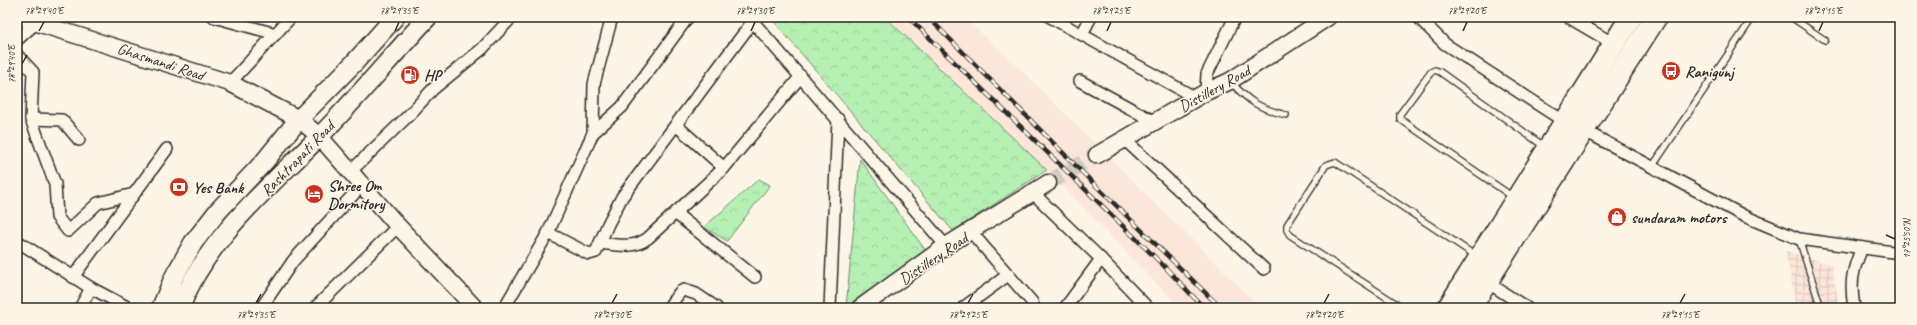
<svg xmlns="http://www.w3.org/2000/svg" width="1917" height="325" font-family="Caveat,sans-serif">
<defs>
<pattern id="industrial-grid" width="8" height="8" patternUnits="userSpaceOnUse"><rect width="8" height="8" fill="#fce5d9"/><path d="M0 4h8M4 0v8" fill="none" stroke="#d8c5ba"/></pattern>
<pattern id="forest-crowns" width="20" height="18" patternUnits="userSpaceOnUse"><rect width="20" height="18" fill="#b6efb3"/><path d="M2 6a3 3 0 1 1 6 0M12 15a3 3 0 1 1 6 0" fill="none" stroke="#9dcd9a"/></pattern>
</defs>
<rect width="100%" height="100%" fill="#fcf5e5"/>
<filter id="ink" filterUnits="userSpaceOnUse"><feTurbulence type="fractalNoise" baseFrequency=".025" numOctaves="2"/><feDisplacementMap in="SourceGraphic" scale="8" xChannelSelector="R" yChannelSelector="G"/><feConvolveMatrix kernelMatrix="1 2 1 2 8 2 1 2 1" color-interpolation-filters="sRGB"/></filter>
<g filter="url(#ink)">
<path fill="#fce5d9" d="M885 17H963L1013 62 1261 308H1180L1047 170Z"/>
<path fill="url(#industrial-grid)" d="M1786 251 1832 265 1839 308H1796Z"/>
<g fill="url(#forest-crowns)" stroke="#708d6f">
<path d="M770 17H885L1047 170 953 231Z"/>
<path d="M860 159 926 251 846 308Z"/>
<path d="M759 179 770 185 727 241 704 227Z"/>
</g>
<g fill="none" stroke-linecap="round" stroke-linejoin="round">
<path stroke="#d2cdc0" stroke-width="16" stroke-dasharray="16 8" stroke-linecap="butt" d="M1048 183 1097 155"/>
<g stroke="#2b2b2b" stroke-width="8">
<g id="lane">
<path d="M1791 17 1825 40"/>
<path d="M1231 82C1249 102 1259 108 1286 115"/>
<path d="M1652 167 1753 17"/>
<path d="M1513 197 1400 119V114L1431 72 1435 70 1440 72 1545 147"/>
<path d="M1799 239 1821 308"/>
<path d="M1403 308 1290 235 1287 230V225L1326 165 1335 162 1476 256"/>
</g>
</g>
<g stroke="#2b2b2b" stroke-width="14">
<g id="street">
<path d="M214 17 276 34"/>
<path d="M749 17 946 246"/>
<path d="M1050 17 1196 98"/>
<path d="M1418 17 1445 44 1565 122"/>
<path d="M1568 17 1614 44"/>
<path d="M1082 34 1091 17"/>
<path d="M17 40 37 22 38 18"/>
<path d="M17 55 33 72 31 119 55 184 57 217 68 231 98 203 134 194"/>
<path d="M1080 81 1155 122"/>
<path d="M228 85 291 17"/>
<path d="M1206 92 1207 74 1235 17"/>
<path d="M31 119 62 120 79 140"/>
<path d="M676 125 724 168"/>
<path d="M1583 130 1744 216 1799 239 1900 253"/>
<path d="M593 133 622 107 688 17"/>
<path d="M1124 139 1264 269"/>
<path d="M351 171 409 115 433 89 482 49 512 17"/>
<path d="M1033 193 1101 259 1148 308"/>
<path d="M675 213 755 277"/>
<path d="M971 232 1032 302 1034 308"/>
<path d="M548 233 589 254 596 252 608 224 622 197 753 21"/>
<path d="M17 241 91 288 129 308"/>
<path d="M600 243C617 245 634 249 648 238L724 168 801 76"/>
<path d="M73 277 167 149"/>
<path d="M1487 282 1527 308"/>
<path d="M80 308 91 288"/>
<path d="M261 308 293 261 362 185"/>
<path d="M315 308 398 226"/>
<path d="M504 308 548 233 593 133 594 84 612 17"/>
<path d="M668 308 680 292 684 290 696 294 717 308"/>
<path d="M830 308 838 119"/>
<path d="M963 308 1008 275"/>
<path d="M1065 308 1101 259"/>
<path d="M1854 308C1850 283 1852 271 1862 248"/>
</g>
</g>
<g stroke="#2b2b2b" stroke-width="19">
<g id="secondary">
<path d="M18 17 230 83 299 119 319 136 398 226 475 308"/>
<path d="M1097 155 1206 92 1230 81 1328 17"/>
<path d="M860 308 946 246 1048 183"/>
</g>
</g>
<g stroke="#2b2b2b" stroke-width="21">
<g id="primary">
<path d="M161 308 174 277 193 243 218 211 264 162 299 119 354 63 395 17"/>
<path d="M180 308C206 239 267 189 318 138 356 99 391 57 428 17"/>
</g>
</g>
<g stroke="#2b2b2b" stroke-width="24">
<g id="highway">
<path d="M1448 308 1631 17"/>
<path d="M1470 308 1656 17"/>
</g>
</g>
<use href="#lane" stroke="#fcf5e5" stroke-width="5.5"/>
<use href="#street" stroke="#fcf5e5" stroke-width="11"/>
<use href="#secondary" stroke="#fcf5e5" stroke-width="16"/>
<use href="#primary" stroke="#fcf5e5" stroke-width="18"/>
<use href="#highway" stroke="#fcf5e5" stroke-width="21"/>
<g stroke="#2b2b2b" stroke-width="4.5">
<g id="rail">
<path d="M908 17 1163 265 1204 308"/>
<path d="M928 17 1087 177 1221 308"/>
</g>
</g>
<use href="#rail" stroke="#fcf5e5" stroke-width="3" stroke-dasharray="9" stroke-linecap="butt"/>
</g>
</g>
<path fill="none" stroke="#2b2b2b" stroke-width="1.5" d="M39 31 44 22M395 31 399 22M751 31 755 22M1107 31 1111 22M1463 31 1467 22M1819 31 1823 22M22 64 27 55M1886 235 1895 239M256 303 261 294M612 303 617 294M968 303 973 294M1324 303 1329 294M1680 303 1685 294"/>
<defs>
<g id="bus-disc" transform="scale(1)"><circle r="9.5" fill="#c8321e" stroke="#fcf5e5"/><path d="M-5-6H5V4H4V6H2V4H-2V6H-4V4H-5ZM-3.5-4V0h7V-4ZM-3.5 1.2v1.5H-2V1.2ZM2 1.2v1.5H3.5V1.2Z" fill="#fff"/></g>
<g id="fuel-disc" transform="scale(1)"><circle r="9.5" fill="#c8321e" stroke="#fcf5e5"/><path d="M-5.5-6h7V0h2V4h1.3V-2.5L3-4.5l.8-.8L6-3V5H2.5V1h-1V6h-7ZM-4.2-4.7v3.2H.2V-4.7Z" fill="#fff"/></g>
<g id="bank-disc" transform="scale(1)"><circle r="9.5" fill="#c8321e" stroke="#fcf5e5"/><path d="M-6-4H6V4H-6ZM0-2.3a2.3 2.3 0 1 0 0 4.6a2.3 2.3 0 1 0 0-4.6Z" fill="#fff"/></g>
<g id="hotel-disc" transform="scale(1)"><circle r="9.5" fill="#c8321e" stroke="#fcf5e5"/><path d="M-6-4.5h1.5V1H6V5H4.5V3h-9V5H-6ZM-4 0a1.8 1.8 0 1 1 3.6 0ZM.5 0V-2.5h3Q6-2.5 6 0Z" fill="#fff"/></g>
<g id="shop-disc" transform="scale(1)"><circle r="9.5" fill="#c8321e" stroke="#fcf5e5"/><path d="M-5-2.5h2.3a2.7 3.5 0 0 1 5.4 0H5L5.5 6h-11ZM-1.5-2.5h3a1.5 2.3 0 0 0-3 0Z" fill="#fff"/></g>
</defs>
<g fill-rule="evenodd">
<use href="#bus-disc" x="1671" y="71"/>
<use href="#fuel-disc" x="410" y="75"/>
<use href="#bank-disc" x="179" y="187"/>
<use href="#hotel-disc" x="314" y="194"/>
<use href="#shop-disc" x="1617" y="217"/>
</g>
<g text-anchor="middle" stroke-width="3" stroke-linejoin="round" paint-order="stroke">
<g font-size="16" fill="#2b2b2b" stroke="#fcf5e5">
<text transform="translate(161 61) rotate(18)" y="6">Ghasmandi Road</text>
<text transform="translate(1214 88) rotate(-29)" y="6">Distillery Road</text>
<text transform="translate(297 158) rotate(-46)" y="6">Rashtrapati Road</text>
<text transform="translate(933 258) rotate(-34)" y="6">Distillery Road</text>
</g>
<g font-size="16" font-weight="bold" fill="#2b2b2b" stroke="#fcf5e5" text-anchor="start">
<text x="1685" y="77">Ranigunj</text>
<text x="424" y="81">HP</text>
<text x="328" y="191">Shree Om<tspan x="328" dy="18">Dormitory</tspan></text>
<text x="193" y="193">Yes Bank</text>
<text x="1631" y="223">sundaram motors</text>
</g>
</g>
<rect width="1917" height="325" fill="none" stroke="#fcf5e5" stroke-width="44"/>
<rect x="22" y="22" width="1873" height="281" fill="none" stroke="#2b2b2b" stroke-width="1.5"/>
<g font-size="10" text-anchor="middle" fill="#2b2b2b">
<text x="44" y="14">78°29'40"E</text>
<text x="399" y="14">78°29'35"E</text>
<text x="755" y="14">78°29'30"E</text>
<text x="1111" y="14">78°29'25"E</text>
<text x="1467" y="14">78°29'20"E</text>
<text x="1823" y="14">78°29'15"E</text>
<text transform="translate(11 64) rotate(-90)" y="4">78°29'40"E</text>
<text transform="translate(1906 239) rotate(-90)" y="4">17°25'50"N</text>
<text x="256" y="318">78°29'35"E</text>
<text x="612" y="318">78°29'30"E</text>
<text x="968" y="318">78°29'25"E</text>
<text x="1324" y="318">78°29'20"E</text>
<text x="1680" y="318">78°29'15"E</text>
</g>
</svg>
